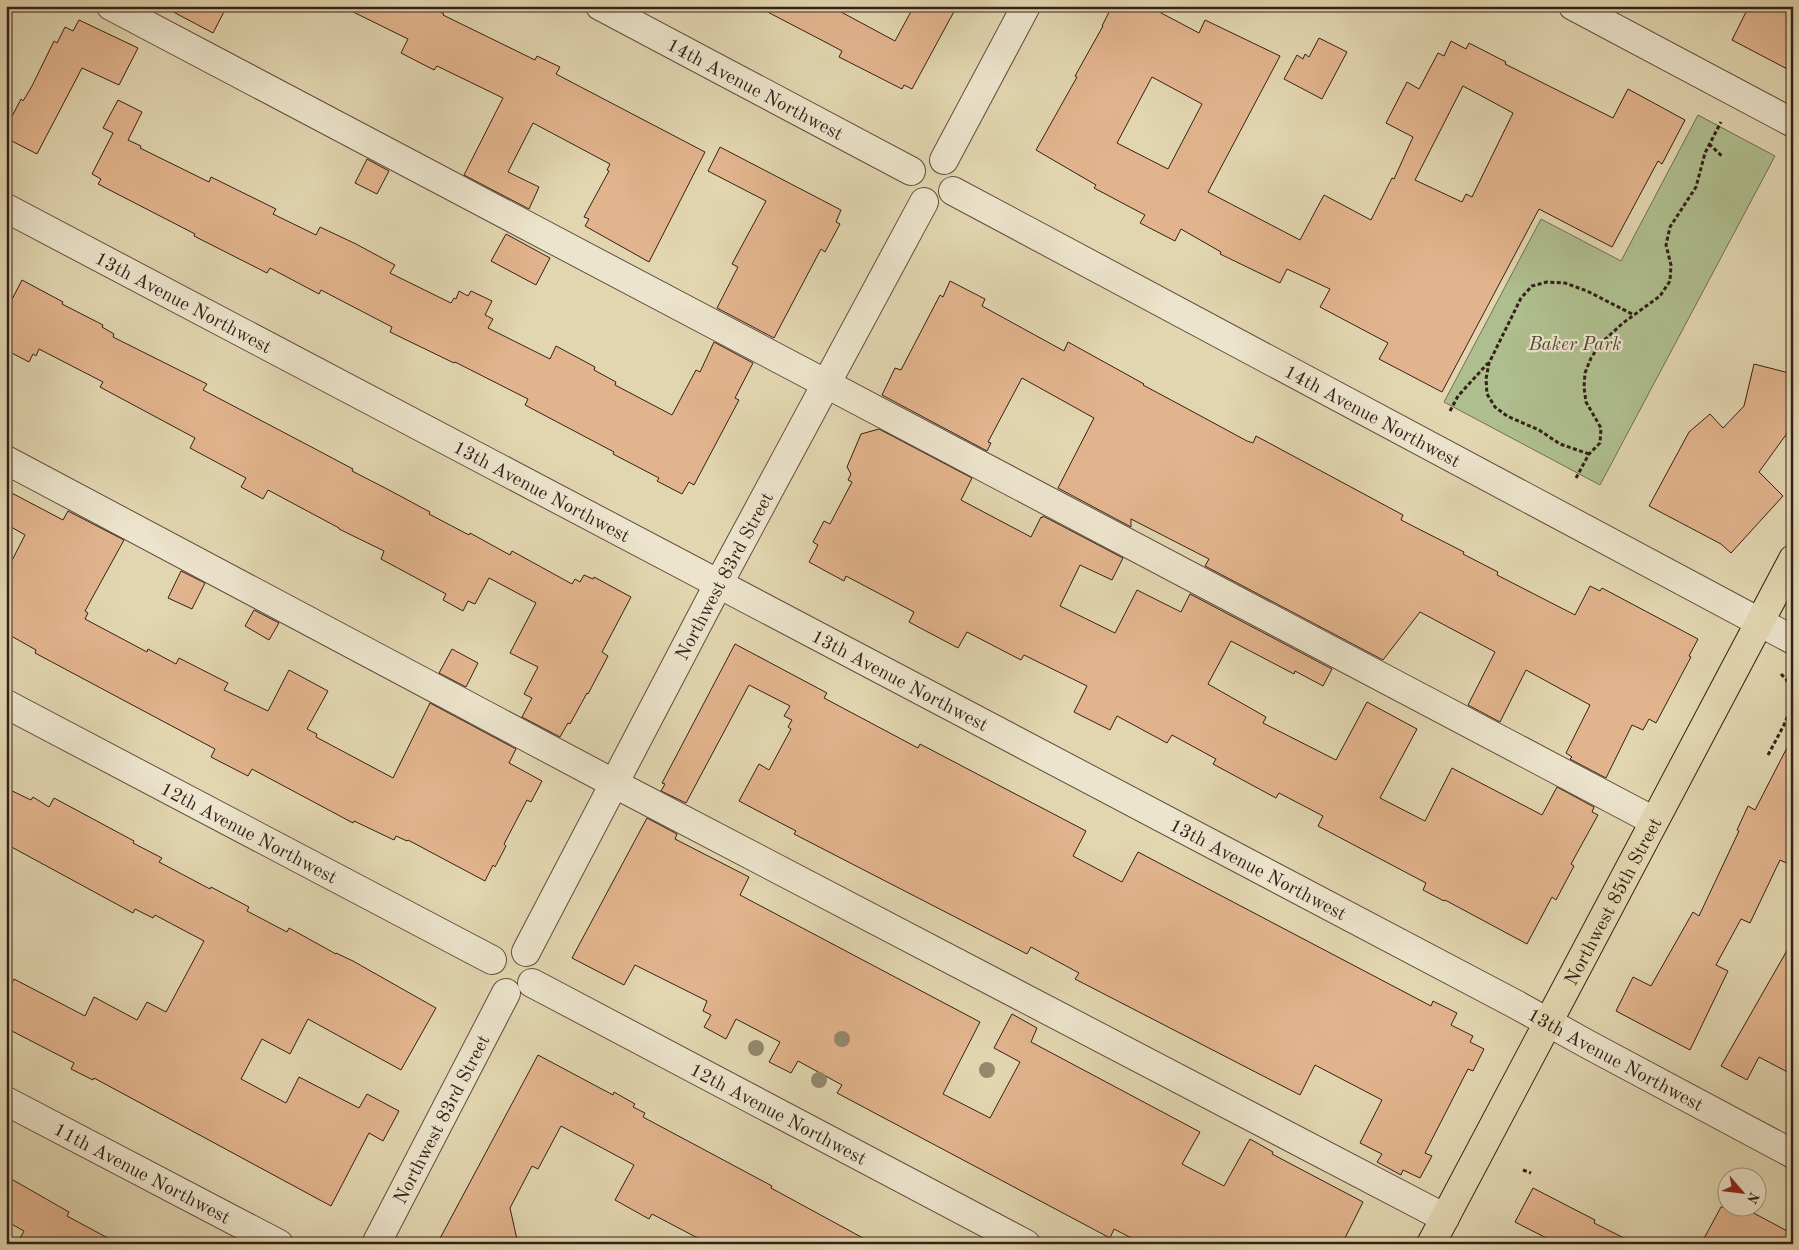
<svg xmlns="http://www.w3.org/2000/svg" width="1799" height="1250" font-family="'Old Standard TT',serif">
<rect width="100%" height="100%" fill="#e2d6b0"/>
<filter id="stains"><feTurbulence type="fractalNoise" baseFrequency=".004" numOctaves="4"/><feColorMatrix values="0 0 0 0 .2 0 0 0 0 .09 0 0 0 0 .02 0 0 0 .5 -.17"/></filter>
<radialGradient id="worn" r=".72"><stop offset=".6" stop-color="#630" stop-opacity="0"/><stop offset="1" stop-color="#630" stop-opacity=".3"/></radialGradient>
<path fill="#afbe8e" stroke="#726f53" d="M1698 115 1775 156 1600 485 1444 402 1541 219 1621 261Z"/>
<g fill="#e2b48d" stroke="#362018" fill-rule="evenodd">
<path d="M162 6H227L213 33Z"/>
<path d="M341 6H429L444 14 443 15 535 60 537 56 560 67 556 74 705 152 649 262 585 226 589 219 584 217 609 171 607 170 610 164 533 123 508 172 539 187 529 209 464 175 503 98 437 66 434 70 401 53 408 39Z"/>
<path d="M756 6H830L895 41 914 6H957L912 89 904 85 902 89 839 57 842 51 829 44Z"/>
<path d="M1112 6H1148L1199 33 1205 20 1280 56 1208 192 1300 240 1324 195 1371 220 1392 178 1394 179 1413 137 1386 123 1407 82 1419 89 1438 53 1444 56 1451 41 1466 49 1469 43 1506 62 1505 64 1613 118 1628 89 1685 120 1662 164 1658 161 1612 247 1539 209 1442 392 1379 359 1388 343 1320 307 1330 289 1287 269 1280 283 1220 254 1221 252 1181 229 1175 241 1140 223 1145 215 1094 188 1096 185 1036 150 1077 77 1075 76 1103 26H1102ZM1152 77 1202 104 1168 169 1117 143ZM1463 86 1513 113 1472 197 1466 194 1462 202 1415 180Z"/>
<path d="M1749 6H1793V72L1732 40Z"/>
<path d="M79 20 138 48 119 85 82 68 37 154 6 138V128L21 99 23 101 32 86 54 41 57 43 65 27 73 31Z"/>
<path d="M1319 38 1347 52 1322 99 1284 79 1297 55 1303 59 1305 54 1309 57Z"/>
<path d="M118 100 142 112 128 140 141 146 140 148 209 182 211 177 276 209 273 214 316 235 320 227 356 244 395 265 390 273 451 303 454 298 456 299 459 291 468 296 471 291 492 301 485 315 493 319 488 328 550 359 556 346 595 367 594 370 616 382 615 385 672 415 696 370 700 372 714 342 753 363 735 398 739 400 694 485 689 482 682 494 657 481 659 478 613 454 614 452 525 405 528 399 455 362 454 363 390 332 392 327 321 290 319 294 270 268 267 273 194 236 195 234 98 184 101 179 92 174 113 133 103 128Z"/>
<path d="M720 147 841 210 836 222 840 224 825 252 821 249 774 338 717 308 738 267 732 264 766 201 708 171Z"/>
<path d="M367 159 389 171 377 194 355 183Z"/>
<path d="M506 234 550 258 536 285 491 261Z"/>
<path d="M22 280 63 302 62 304 103 325 102 327 114 334 113 337 207 384 203 390 302 442 353 469 352 471 389 490 430 512 429 514 469 535 470 533 510 555 512 551 572 584 575 579 580 582 584 575 593 579 594 577 631 597 602 652 608 656 588 694 587 693 570 724 568 723 560 737 522 717 532 698 524 694 538 667 510 653 536 603 489 578 475 604 468 601 463 611 443 600 446 594 381 559 384 551 339 529V528L268 490 263 499 241 487 246 478 190 448 195 438 100 387 103 382 39 349 36 356 33 354 29 362 6 350V311Z"/>
<path d="M950 281 985 299 982 306 1064 351 1068 342 1144 384 1143 385 1186 408 1247 441 1253 443 1256 436 1403 515 1401 520 1464 552 1463 554 1498 572 1497 575 1575 615 1590 586 1600 591 1602 588 1698 639 1689 656 1691 657 1656 723 1649 719 1643 730 1632 725 1606 778 1570 759 1572 757 1566 753 1590 705 1526 670 1500 722 1468 705 1495 652 1420 612 1383 660 1205 566 1209 559 1131 519V527L1058 488 1094 418 1022 378 988 442 991 443 987 451 882 395 895 368 901 370 940 295 943 297Z"/>
<path d="M1754 364 1793 374V425L1759 472 1783 496 1731 553 1721 544 1649 506 1689 432 1710 414 1723 428 1744 406Z"/>
<path d="M879 429 972 478 961 500 995 518 1031 537 1041 517 1042 518 1043 516 1123 558 1112 580 1080 565 1060 606 1115 633 1137 590 1181 612 1190 594 1332 669 1323 686 1295 671 1294 674 1231 641 1208 684 1266 717 1263 723 1336 760 1367 702 1417 729 1380 798 1425 821 1452 768 1542 815 1557 787 1594 807 1592 812 1598 815 1571 864 1574 866 1556 900 1552 897 1527 944 1445 900 1444 901 1423 890 1426 883 1318 826 1323 816 1279 793 1276 798 1213 764 1216 759 1172 735 1167 743 1117 716 1110 730 1074 712 1087 686 1024 655 1021 660 967 632 958 648 909 622 914 612 846 576 844 581 809 562 818 545 813 542 824 521 830 524 852 482 848 480 851 474 847 467 861 434Z"/>
<path d="M6 490 63 520 68 511 124 540 85 611 88 613 85 619 147 652 148 649 176 664 179 658 228 683 224 690 268 711 289 670 328 691 307 729 317 734 316 737 393 778 430 703 516 749 509 763 542 781 531 802 527 800 504 844 506 846 495 867 493 865 485 881 408 840 407 841 396 836 394 840 354 821 353 823 252 769 248 776 211 757 215 749 35 653 36 650 6 633V572L25 535 6 524Z"/>
<path d="M181 571 205 583 192 609 168 598Z"/>
<path d="M254 610 279 623 269 640 245 626Z"/>
<path d="M735 644 827 693 824 698 918 748 920 744 1086 831 1073 856 1122 882 1138 852 1431 1006 1433 1001 1457 1013 1451 1025 1473 1036 1470 1042 1484 1049 1473 1071 1468 1069 1425 1153 1432 1156 1420 1178 1403 1170 1401 1175 1377 1162 1382 1154 1360 1143 1382 1100 1315 1065 1300 1095 1075 979 1079 973 1031 947 1027 954 794 834 796 831 739 801 759 764 769 770 791 729 788 727 792 720 784 716 790 706 749 685 686 803 661 791 665 784 662 783Z"/>
<path d="M452 649 478 663 466 687 439 673Z"/>
<path d="M1793 736V866L1780 860 1750 923 1741 919 1716 965 1728 971 1690 1050 1616 1011 1633 977 1651 986 1693 912 1699 916 1739 831 1737 830 1748 806 1755 810Z"/>
<path d="M6 788 31 800 33 797 49 807 54 798 134 841 133 843 162 858 159 862 210 889 211 887 249 907 247 911 287 932 289 928 336 954V953L353 961 436 1008 401 1070 308 1019 290 1054 262 1039 241 1079 286 1103 299 1077 359 1108 367 1094 399 1111 383 1141 369 1133 331 1206 94 1078 93 1080 71 1069 74 1063 6 1028V995L14 979 85 1016 94 997 137 1020 147 1002 166 1012 204 941 155 915 153 918 135 909 133 913 6 844Z"/>
<path d="M647 818 677 834 675 839 749 877 740 895 980 1022 943 1094 990 1118 1020 1062 994 1048 1012 1014 1037 1028 1031 1042 1200 1132 1182 1164 1224 1186 1250 1139 1273 1152 1272 1154 1363 1202 1342 1244H1143L1114 1229 1110 1238 837 1093 842 1085 798 1061 791 1073 769 1062 780 1042 736 1019 726 1039 704 1027 711 1015 703 1011 707 1001 635 965 624 985 572 958Z"/>
<path d="M1793 940V1075L1759 1057 1747 1080 1721 1066Z"/>
<path d="M538 1055 613 1095 614 1092 635 1104 633 1107 645 1113 643 1117 772 1186 771 1188 874 1244H709L652 1214 649 1219 615 1200 634 1165 561 1126 538 1169 532 1166 510 1208 518 1244H437Z"/>
<path d="M6 1176 69 1212 67 1216 119 1244H17L24 1231 6 1221Z"/>
<path d="M1533 1188 1595 1220 1594 1223 1636 1244H1558L1515 1222Z"/>
<path d="M1721 1207 1744 1208 1793 1234V1244H1701Z"/>
</g>
<g fill="none" stroke-linecap="round" stroke-linejoin="round">
<g stroke="#614e3e" stroke-width="30">
<g id="minor">
<path d="M111 6 1654 821"/>
<path id="s1" d="M600 6 911 171"/>
<path d="M1573 6 1793 123"/>
<path d="M944 160 1026 6"/>
<path id="s2" d="M953 191 1793 640"/>
<path id="s3" d="M6 208 1517 1005 1589 1045 1793 1154"/>
<path d="M6 460 615 784 1445 1218"/>
<path id="s4" d="M6 704 492 960"/>
<path id="s5" d="M526 952 719 583 924 202"/>
<path id="s6" d="M532 983 1026 1244"/>
<path id="s7" d="M6 1101 279 1244"/>
<path id="s8" d="M376 1244 506 993"/>
</g>
</g>
<g stroke="#362018" stroke-width="30">
<g id="major">
<path id="s9" d="M1431 1244 1793 559"/>
</g>
</g>
<g stroke="#362018" stroke-width="3" stroke-dasharray="4 2.5" stroke-linecap="butt">
<path d="M1709 144 1723 157"/>
<path d="M1450 411 1458 396 1488 363"/>
<path d="M1589 454 1560 444 1539 430 1507 416 1495 407 1487 394 1486 379 1489 363 1521 298 1532 286 1547 282 1565 283 1587 291 1634 315"/>
<path d="M1576 478 1589 454 1600 443 1601 428 1586 402 1584 387 1585 373 1591 358 1601 343 1623 323 1660 296 1670 281 1671 265 1666 245 1670 227 1696 187 1705 153 1721 122"/>
<path d="M1781 674 1786 679 1793 696"/>
<path d="M1768 755 1784 725 1793 703"/>
<path d="M1523 1170 1531 1173"/>
</g>
<use href="#minor" stroke="#ece4cc" stroke-width="28"/>
<use href="#major" stroke="#e2d6b0" stroke-width="28"/>
</g>
<g fill="#94886d">
<circle cx="842" cy="1039" r="8"/>
<circle cx="756" cy="1048" r="8"/>
<circle cx="987" cy="1070" r="8"/>
<circle cx="819" cy="1080" r="8"/>
</g>
<g text-anchor="middle" stroke-width="4.5" stroke-linejoin="round" paint-order="stroke">
<g font-size="19" fill="#362018" stroke="#ece4cc">
<text dy="7" stroke="none"><textPath href="#s1" startOffset="176">14th Avenue Northwest</textPath></text>
<text dy="7" stroke="none"><textPath href="#s3" startOffset="201">13th Avenue Northwest</textPath></text>
<text dy="7" stroke="none"><textPath href="#s2" startOffset="476">14th Avenue Northwest</textPath></text>
<text dy="7" stroke="none"><textPath href="#s3" startOffset="606">13th Avenue Northwest</textPath></text>
<text dy="7" stroke="none"><textPath href="#s5" startOffset="425">Northwest 83rd Street</textPath></text>
<text dy="7" stroke="none"><textPath href="#s3" startOffset="1011">13th Avenue Northwest</textPath></text>
<text dy="7" stroke="none"><textPath href="#s4" startOffset="275">12th Avenue Northwest</textPath></text>
<text dy="7" stroke="none"><textPath href="#s3" startOffset="1416">13th Avenue Northwest</textPath></text>
<text dy="7" stroke="none"><textPath href="#s9" startOffset="388">Northwest 85th Street</textPath></text>
<text dy="7" stroke="none"><textPath href="#s3" startOffset="1821">13th Avenue Northwest</textPath></text>
<text dy="7" stroke="none"><textPath href="#s6" startOffset="279">12th Avenue Northwest</textPath></text>
<text dy="7" stroke="none"><textPath href="#s8" startOffset="141">Northwest 83rd Street</textPath></text>
<text dy="7" stroke="none"><textPath href="#s7" startOffset="154">11th Avenue Northwest</textPath></text>
</g>
<g font-size="19" font-style="italic" fill="#544836" stroke="#ece4cc">
<text x="1575" y="350">Baker Park</text>
</g>
</g>
<rect width="1799" height="1250" fill="none" stroke="#e2d6b0" stroke-width="25"/>
<rect x="8" y="8" width="1784" height="1235" fill="none" stroke="#362018" stroke-width="2.5"/>
<rect x="12" y="12" width="1774" height="1225" fill="none" stroke="#362018"/>
<g transform="translate(1742 1192) rotate(118)"><circle r="24" fill="#ece4cc" stroke="#a39684"/>
<path d="M0-4L9 19L0 12L-9 19Z" fill="#8f2418"/>
<text y="-8" font-size="14" font-weight="bold" text-anchor="middle" fill="#362018">N</text>
</g>
<rect width="100%" height="100%" filter="url(#stains)"/>
<rect width="100%" height="100%" fill="url(#worn)"/>
</svg>
